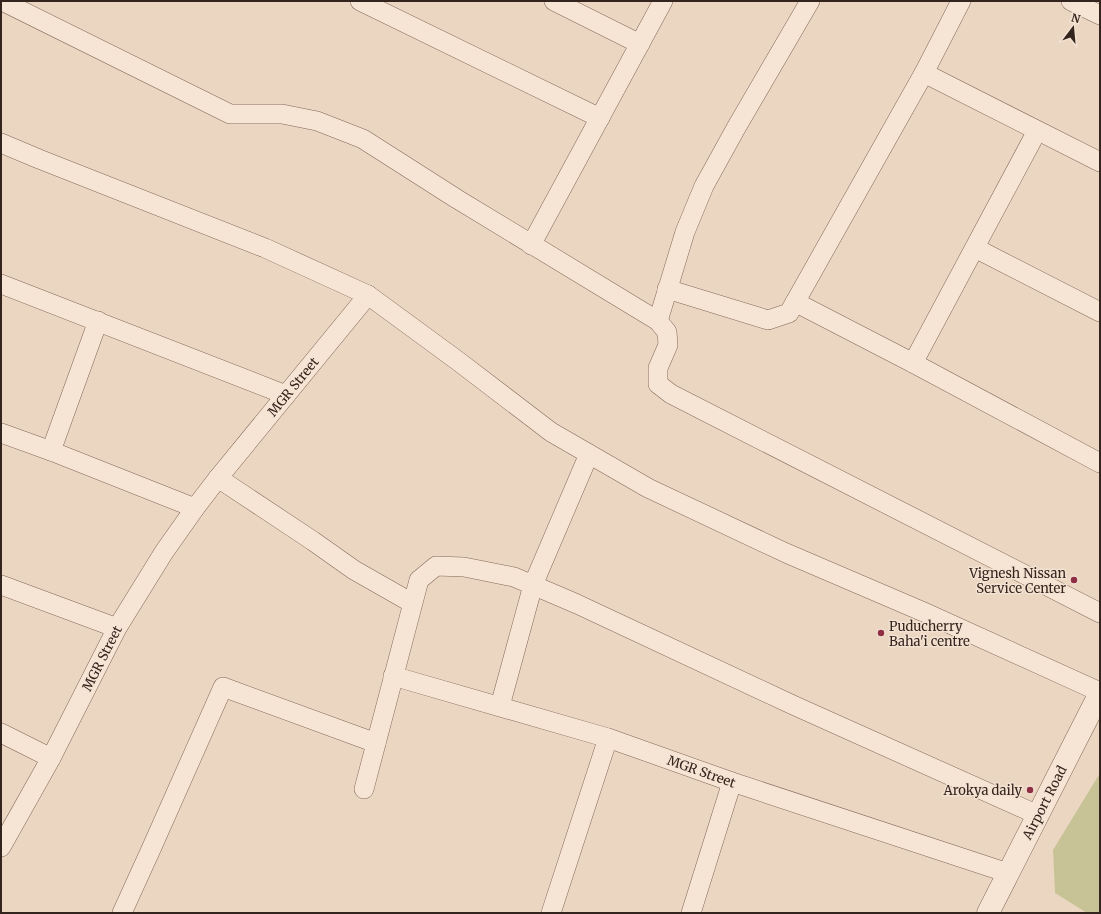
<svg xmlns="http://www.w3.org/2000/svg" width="1101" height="914" font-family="Merriweather,serif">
<rect width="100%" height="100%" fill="#ebd6c2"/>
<path fill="#c8c397" d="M1100 773V913H1087L1055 893 1053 850Z"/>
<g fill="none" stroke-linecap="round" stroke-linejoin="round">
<g stroke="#84675a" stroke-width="20">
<g id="minor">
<path d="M2 1 230 114H282L317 121 363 139 457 199 658 321 667 332 668 345 658 368V384L671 394 1100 613"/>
<path d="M360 1 600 118"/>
<path d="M554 1 640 44"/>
<path d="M1071 1 1100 15"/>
<path d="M924 73 961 1"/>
<path d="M1 143 39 159 265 248 368 295 458 361 551 432 648 488 786 553 926 613 1100 692"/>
<path d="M531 245 663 1"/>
<path d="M975 248 1100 312"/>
<path d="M1 284 286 395"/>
<path d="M667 289 768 320 789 313 924 73 1100 162"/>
<path d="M795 302 913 363 1100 463"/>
<path d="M658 321 685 232 704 186 736 128 810 1"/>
<path d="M913 363 1037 131"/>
<path d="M1 433 51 451 195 508"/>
<path d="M51 451 98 321"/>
<path d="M218 478 313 541 354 570 412 603"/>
<path d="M1 585 117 628"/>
<path id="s1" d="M393 676 608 738 732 782 1008 873"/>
<path d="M500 706 533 585 589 454"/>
<path d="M1 733 51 758"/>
<path d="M364 789 419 580 436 566 464 567 514 577 577 604 793 705 1038 815"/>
<path id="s2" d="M1 847 51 758 117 628 164 552 195 508 218 478 368 295"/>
<path d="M122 913 152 847 223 687 376 743"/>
<path d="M551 913 608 738"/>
<path d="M691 913 732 782"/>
</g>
</g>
<g stroke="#84675a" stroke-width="23">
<g id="tertiary">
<path id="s3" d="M988 913 1100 693"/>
</g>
</g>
<use href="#minor" stroke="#f6e5d4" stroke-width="19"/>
<use href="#tertiary" stroke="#f6e5d4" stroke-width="22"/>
</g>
<g fill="#8f2e44" stroke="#f3e2d1" stroke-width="1.5">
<circle cx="1074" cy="580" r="4"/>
<circle cx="881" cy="633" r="4"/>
<circle cx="1030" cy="790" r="4"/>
</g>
<g text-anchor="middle" stroke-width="3" stroke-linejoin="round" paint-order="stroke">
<g font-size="13" fill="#34241e" stroke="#f3e2d1">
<text dy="5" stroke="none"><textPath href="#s2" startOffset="547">MGR Street</textPath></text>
<text dy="5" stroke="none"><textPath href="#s2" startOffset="214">MGR Street</textPath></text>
<text dy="5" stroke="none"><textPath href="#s1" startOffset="323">MGR Street</textPath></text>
<text dy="5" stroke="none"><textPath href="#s3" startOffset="124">Airport Road</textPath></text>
</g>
<g font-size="13" fill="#34241e" stroke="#f3e2d1" text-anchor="end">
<text x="1066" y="578">Vignesh Nissan<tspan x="1066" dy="15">Service Center</tspan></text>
<text x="889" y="631" text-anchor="start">Puducherry<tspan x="889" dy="15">Baha'i centre</tspan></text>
<text x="1022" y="795">Arokya daily</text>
</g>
</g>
<rect width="1101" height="914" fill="none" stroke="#34241e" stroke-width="4"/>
<g transform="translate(1073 28) rotate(16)" stroke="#f3e2d1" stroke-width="3" paint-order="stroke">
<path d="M0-3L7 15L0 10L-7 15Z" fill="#34241e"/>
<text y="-6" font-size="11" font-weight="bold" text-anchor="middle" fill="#34241e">N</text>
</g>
</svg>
